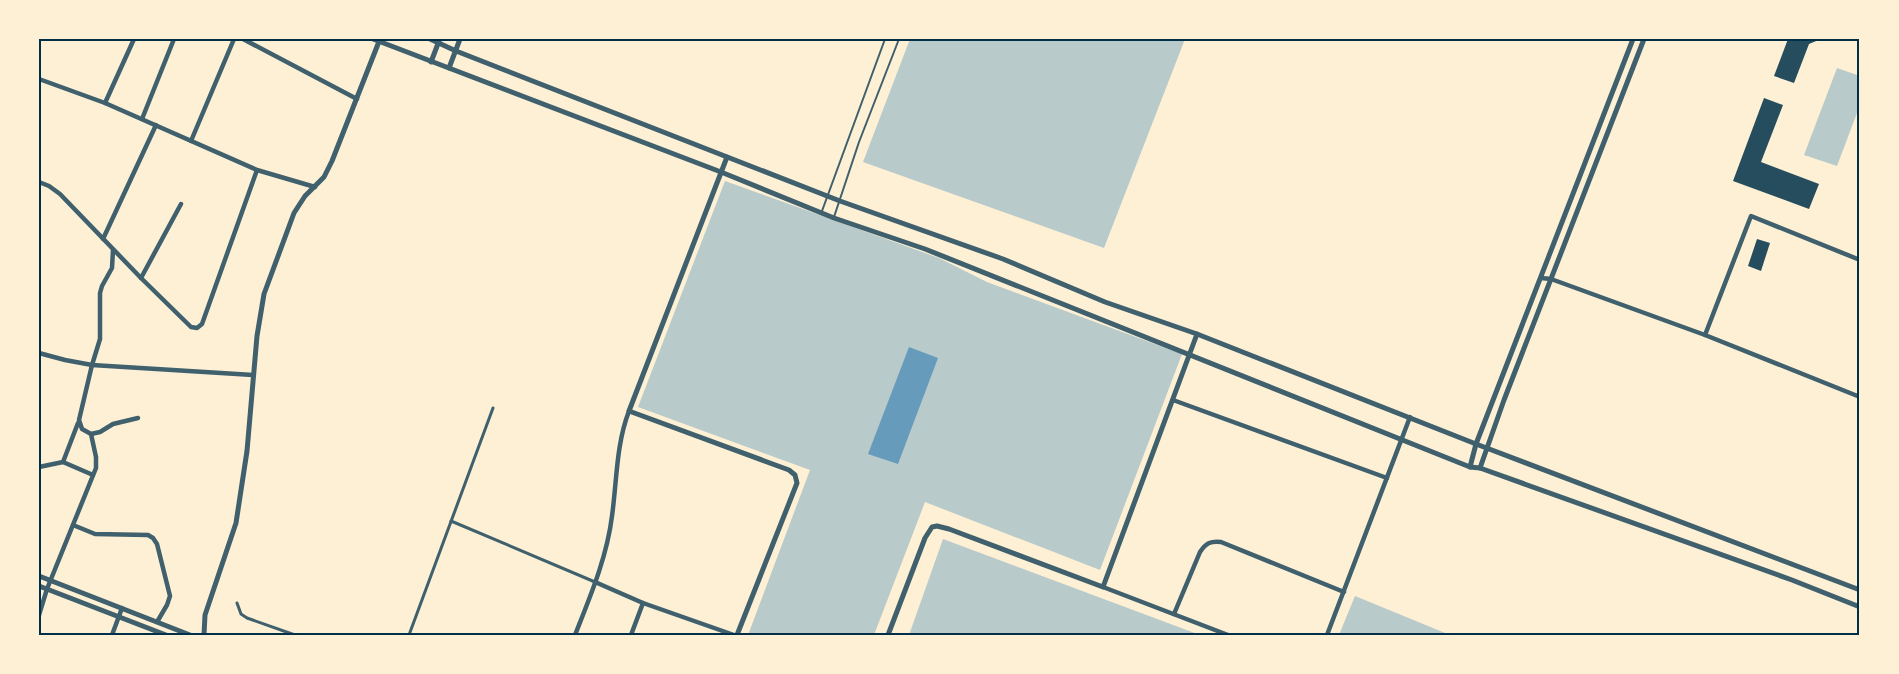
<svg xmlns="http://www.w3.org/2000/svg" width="1899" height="674" font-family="'Sofia Sans Condensed',sans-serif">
<rect width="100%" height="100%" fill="#fdf0d5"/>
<g fill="#b9caca">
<path d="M910 39H1185L1104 248 863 162Z"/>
<path d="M1837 68 1860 76V105L1837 166 1804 155Z"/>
<path d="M725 181 939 258 987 282 1182 354 1100 570 925 502 874 635H748L810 470 638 407Z"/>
<path d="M943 539 1200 635H909Z"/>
<path d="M1355 596 1450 635H1339Z"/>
</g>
<path fill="#669bbc" d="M909 347 938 358 898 464 868 454Z"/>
<g fill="#264d5e">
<path d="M1788 39H1821L1809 44 1794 83 1774 76Z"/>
<path d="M1764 98 1783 105 1761 162 1819 184 1809 209 1733 181Z"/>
<path d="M1757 239 1770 243 1761 271 1748 266Z"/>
</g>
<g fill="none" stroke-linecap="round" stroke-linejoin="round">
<g stroke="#3f606c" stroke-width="2">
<path d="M822 211 885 39"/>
<path d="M834 217 859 142 899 39"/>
</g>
<g stroke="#3f606c" stroke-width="3">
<path d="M451 521 595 582"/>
<path d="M237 603 241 614 247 618 295 635"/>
<path d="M409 635 493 408"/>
</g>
<g stroke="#3f606c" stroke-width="4.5">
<path d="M243 39 357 99"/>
<path d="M39 79 105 103 257 170 315 187"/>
<path d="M105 103 134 39"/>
<path d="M142 119 174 39"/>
<path d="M191 141 234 39"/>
<path d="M39 182 49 186 60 194 141 278 191 327 197 328 202 324 257 170"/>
<path d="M103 239 156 125"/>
<path d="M141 278 181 204"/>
<path d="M1541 278 1551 279 1705 335 1860 397"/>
<path d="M1705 335 1751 216 1860 260"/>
<path d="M39 353 65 360 92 365 253 375"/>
<path d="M1173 400 1387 478"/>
<path d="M91 434 100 432 113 424 138 418"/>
<path d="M63 462 78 423"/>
<path d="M39 467 63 462 93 475"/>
<path d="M73 525 95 534 148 535 153 538 157 544 170 596 167 605 157 622"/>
<path d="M595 582 643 603 734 635"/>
<path d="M1103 587 1228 635"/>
<path d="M1174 614 1200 552C1206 543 1210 541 1221 542L1344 592"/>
<path d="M39 615 47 589 96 468V457L91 434 82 429 79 420 92 365 100 339V293L102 286 112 268 113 250"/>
<path d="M112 635 122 608"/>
<path d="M575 635C590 597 607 557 612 516 617 480 616 445 629 411"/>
<path d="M631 635 643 603"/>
<path d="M1327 635 1410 417"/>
</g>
<g stroke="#3f606c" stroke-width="5">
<path d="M373 39 721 172 834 218 925 249 1470 467 1480 468 1792 580 1860 607"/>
<path d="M430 39 456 51 840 201 1003 259 1105 302 1197 334 1476 444 1860 590"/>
<path d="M431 62 439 41"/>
<path d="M449 68 460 39"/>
<path d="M727 157 629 411 789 470 795 475 797 483 737 635"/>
<path d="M1470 467 1476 444 1633 39"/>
<path d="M1480 468 1504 400 1644 39"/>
<path d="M39 576 190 635"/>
<path d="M39 586 166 635"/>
<path d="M204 635 205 615 236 523 247 451 257 336 264 294 294 213 305 196 324 177 332 161 380 39"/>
<path d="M888 635 925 538 932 527 937 526 949 529 1103 587 1197 334"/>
</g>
</g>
<rect width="1899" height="674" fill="none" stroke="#fdf0d5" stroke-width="81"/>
<rect x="40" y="40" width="1818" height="594" fill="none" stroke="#003049" stroke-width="2"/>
</svg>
